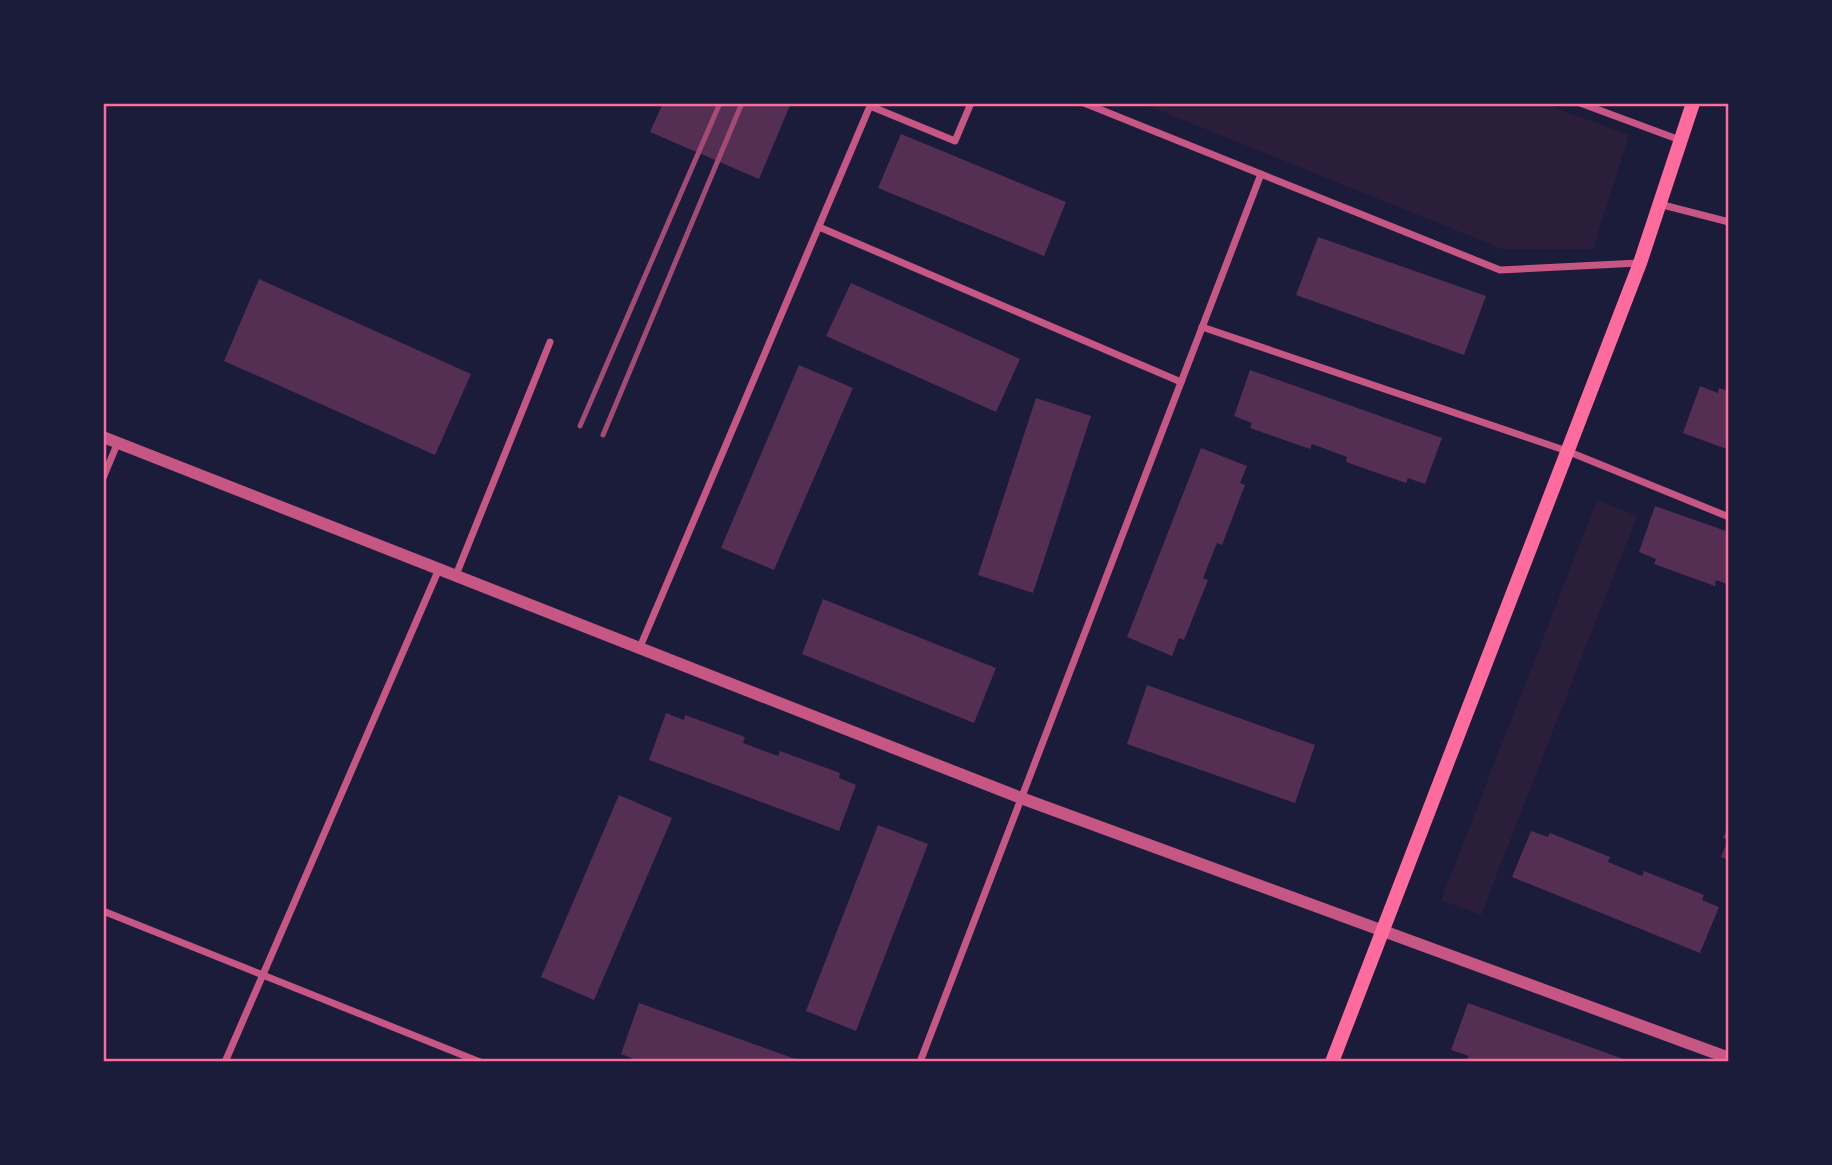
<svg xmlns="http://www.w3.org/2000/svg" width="1832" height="1165" font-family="'Playfair Display',serif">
<rect width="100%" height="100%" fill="#1b1b3a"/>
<g fill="#2a1e3b">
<path d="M1141 103H1542L1629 135 1593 249H1502Z"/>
<path d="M1597 500 1637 516 1481 915 1441 900Z"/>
</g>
<g fill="#542f53">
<path d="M663 103H791L759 179 650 132Z"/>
<path d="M901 134 1066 202 1044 256 878 188Z"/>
<path d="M1318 237 1486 296 1464 355 1296 295Z"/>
<path d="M259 279 471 374 435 455 224 361Z"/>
<path d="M851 283 1020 359 996 412 826 336Z"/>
<path d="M799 365 853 388 774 570 721 548Z"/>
<path d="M1250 370 1442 438 1425 484 1408 478 1406 483 1346 462 1347 457 1312 444 1310 449 1250 428 1252 423 1234 416Z"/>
<path d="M1700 386 1718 393 1719 388 1729 391V450L1683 433Z"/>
<path d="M1036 398 1091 416 1033 593 978 575Z"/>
<path d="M1201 448 1247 466 1240 483 1245 485 1222 545 1217 543 1203 578 1208 580 1184 640 1179 638 1172 656 1127 637Z"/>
<path d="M1655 506 1729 532V585L1716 580 1715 586 1654 564 1656 559 1639 552Z"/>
<path d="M823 599 996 668 974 723 802 654Z"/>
<path d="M1147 685 1315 745 1295 803 1127 744Z"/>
<path d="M666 713 684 720 685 715 745 737 743 743 778 756 780 751 840 773 839 778 856 785 839 831 649 760Z"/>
<path d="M619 795 672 818 594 1000 541 977Z"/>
<path d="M1729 822V860L1721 857 1728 840 1723 838Z"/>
<path d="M878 825 928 844 856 1031 806 1011Z"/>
<path d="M1531 831 1548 837 1550 833 1610 857 1608 862 1642 876 1644 871 1704 895 1702 900 1719 907 1700 953 1512 877Z"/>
<path d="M639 1003 801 1061V1062H642L621 1054Z"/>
<path d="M1468 1003 1629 1061V1062L1466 1061 1469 1056 1451 1050Z"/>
</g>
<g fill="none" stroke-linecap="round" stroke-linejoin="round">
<g stroke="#c65784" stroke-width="7">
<path d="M1084 103 1500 270 1639 263"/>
<path d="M1580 103 1680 140"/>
<path d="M1659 204 1729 222"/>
<path d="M819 227 1181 382"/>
<path d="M1202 327 1567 451 1729 517"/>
<path d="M103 478 118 442"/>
<path d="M456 575 550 342"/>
<path d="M640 647 870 106 955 141 971 103"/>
<path d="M103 911 480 1062"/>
<path d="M225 1062 439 569"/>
<path d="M920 1062 1261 174"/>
</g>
<path stroke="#c65784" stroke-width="12" d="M103 437 1021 798 1729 1058"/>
<path stroke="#ff6b9d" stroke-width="14" d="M1332 1062 1640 263 1693 103"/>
<g stroke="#a44b75" stroke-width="5">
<path d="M580 426 720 103"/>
<path d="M603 435 742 103"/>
</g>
</g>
<rect width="1832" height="1165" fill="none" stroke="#1b1b3a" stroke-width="210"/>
<rect x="105" y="105" width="1622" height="955" fill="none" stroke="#ff6b9d" stroke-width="2.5"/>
</svg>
